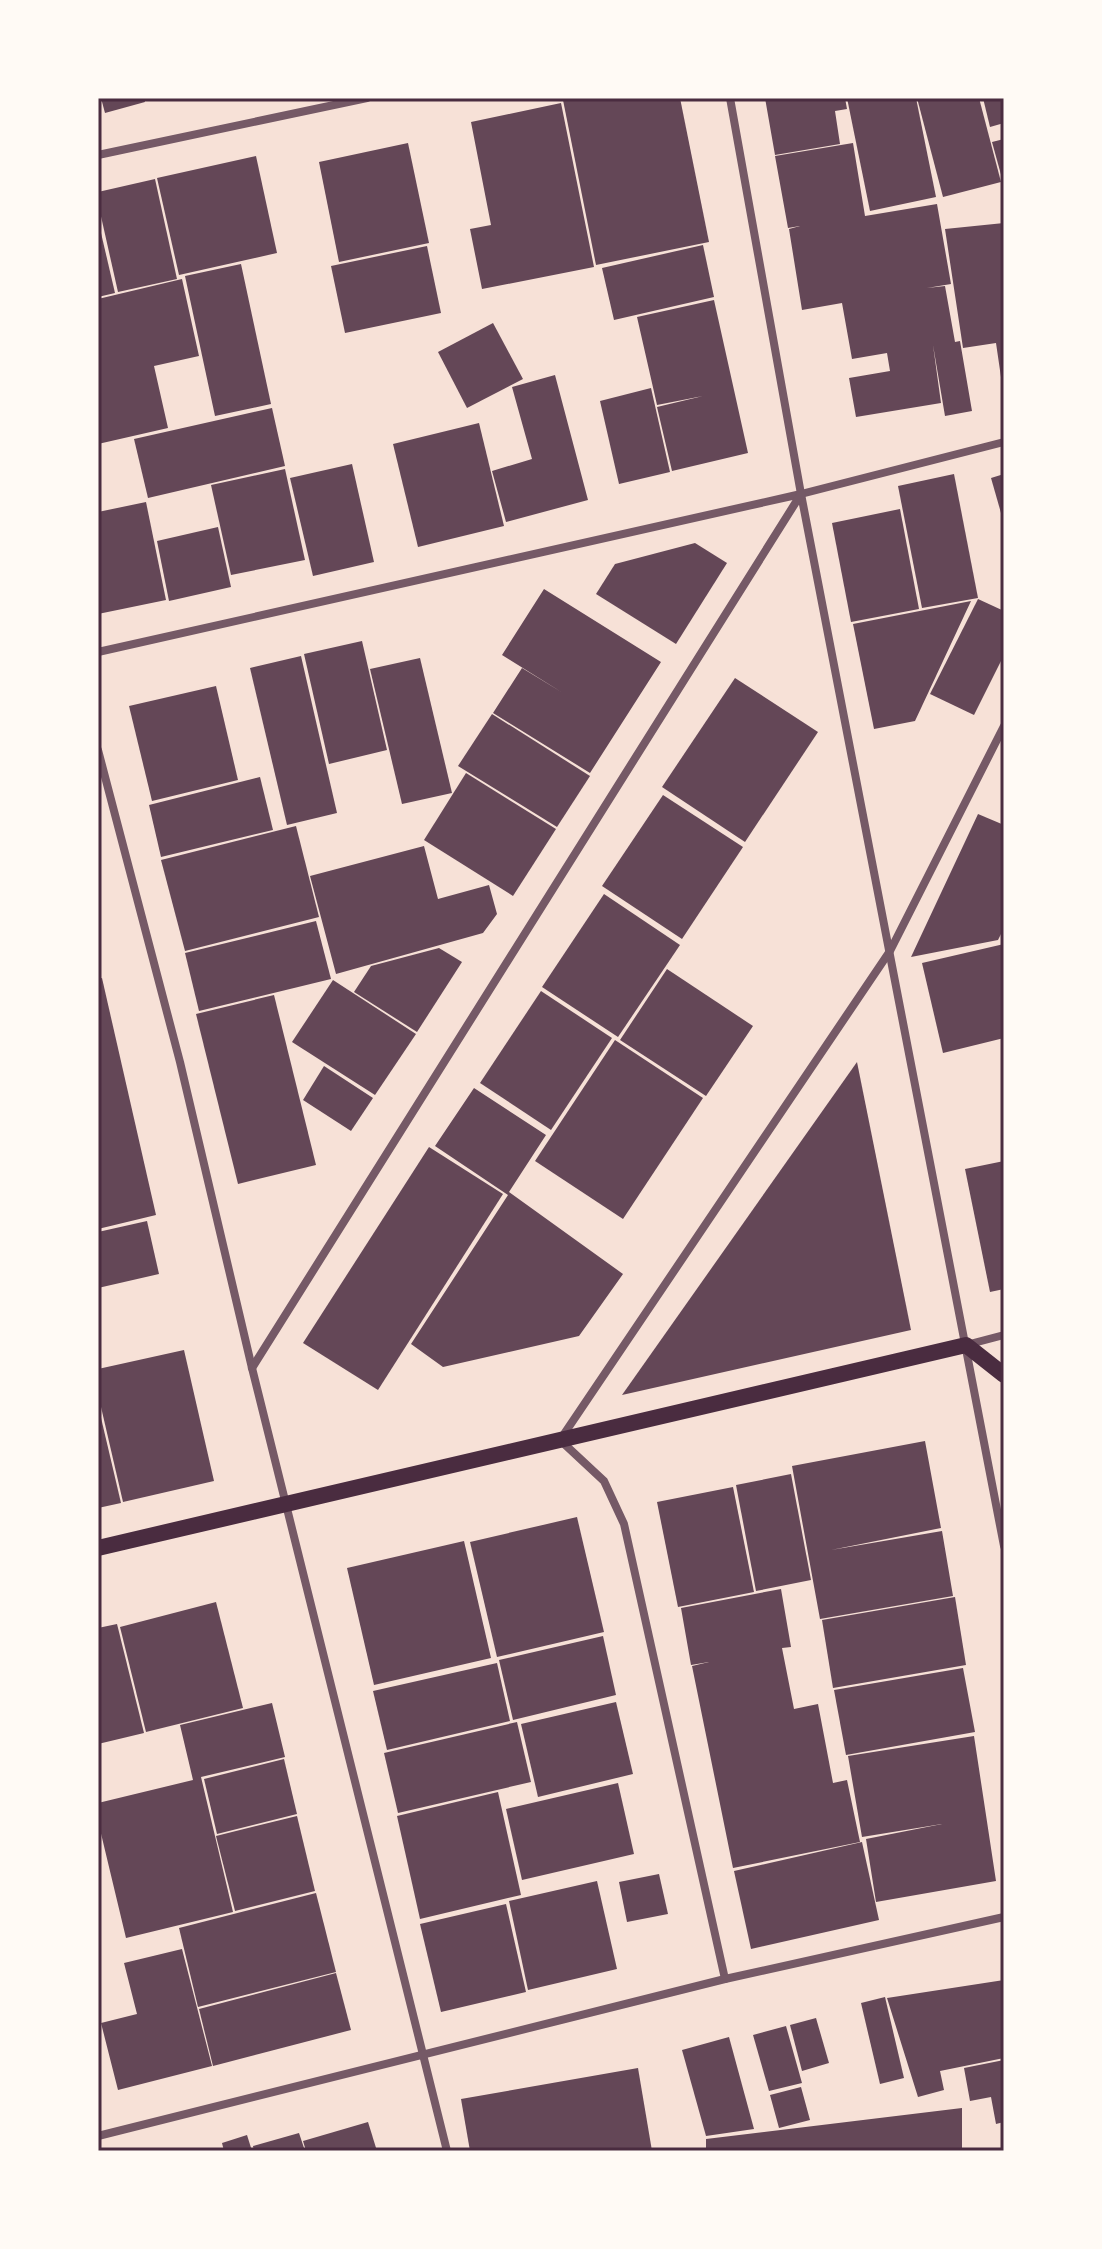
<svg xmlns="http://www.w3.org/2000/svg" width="1102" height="2249" font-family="'Space Grotesk',sans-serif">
<rect width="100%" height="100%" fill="#f7e1d7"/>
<g fill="#644757">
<path d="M101 98H144L145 102 105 113Z"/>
<path d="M574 98H680L709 242 596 265 563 100Z"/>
<path d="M765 98H845L847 109 835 111 840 144 775 155Z"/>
<path d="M847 98H916L936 197 870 211Z"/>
<path d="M917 98H979L1001 182 943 197Z"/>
<path d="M983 98H1004V123L990 127Z"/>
<path d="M561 103 594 267 482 289 470 229 491 225 471 122Z"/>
<path d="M1004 139V182H1003L992 142Z"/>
<path d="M408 143 429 243 339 262 319 162Z"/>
<path d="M853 143 865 216 937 204 951 284 927 288 945 286 955 342 960 341 972 411 945 416 933 345 941 403 856 417 849 378 890 371 887 353 852 359 842 303 802 310 789 229 800 226 788 228 775 156Z"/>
<path d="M256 156 277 253 179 275 157 178Z"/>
<path d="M155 179 177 279 118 292 98 203V192Z"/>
<path d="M98 220 115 293 98 297Z"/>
<path d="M1004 223V384H1002L996 343 963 348 945 229Z"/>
<path d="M703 245 714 297 614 320 602 268Z"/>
<path d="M427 246 441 313 345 333 331 266Z"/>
<path d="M241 264 271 404 215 416 185 276Z"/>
<path d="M182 279 199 356 154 366 168 428 98 444V299Z"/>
<path d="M714 300 748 453 672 471 657 407 703 396 657 405 637 317Z"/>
<path d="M493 323 523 379 467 408 438 352Z"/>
<path d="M555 375 588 500 506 522 492 471 532 459 512 387Z"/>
<path d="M651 388 670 472 619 484 600 401Z"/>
<path d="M272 408 285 466 148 498 134 439Z"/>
<path d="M479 423 504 526 418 547 393 444Z"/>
<path d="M352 464 374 562 313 576 290 478Z"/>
<path d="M285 469 305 560 231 575 211 485Z"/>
<path d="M954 474 978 598 922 608 898 486Z"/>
<path d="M1004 474V520H1003L991 478Z"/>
<path d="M146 502 166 600 98 614V512Z"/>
<path d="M900 509 919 609 851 622 832 523Z"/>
<path d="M218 527 231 587 169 601 157 541Z"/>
<path d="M695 543 727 563 676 644 596 594 615 564Z"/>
<path d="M544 589 661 662 590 773 493 713 522 668 563 693 502 655Z"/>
<path d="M978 599 1004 611V655L974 715 930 694Z"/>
<path d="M971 601 915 721 874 729 853 624Z"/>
<path d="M362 641 387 750 329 764 304 654Z"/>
<path d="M301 656 337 813 287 825 250 668Z"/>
<path d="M420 658 452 793 402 804 370 669Z"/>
<path d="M735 678 818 732 745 842 662 787Z"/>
<path d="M216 686 238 780 152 801 129 706Z"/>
<path d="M492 714 590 776 557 827 458 766Z"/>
<path d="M466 773 556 829 513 896 424 840Z"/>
<path d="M260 777 273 830 161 857 149 805Z"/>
<path d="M663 795 743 847 682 939 602 886Z"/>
<path d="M978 814 1004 825V928L998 940 911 957Z"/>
<path d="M296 826 319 917 185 951 161 860Z"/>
<path d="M424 846 438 899 489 885 497 914 483 933 336 974 310 876Z"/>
<path d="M604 894 680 945 618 1037 542 987Z"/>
<path d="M316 921 331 979 199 1011 185 953Z"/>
<path d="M1004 944V1038L943 1053 922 963Z"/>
<path d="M439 948 462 962 417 1032 354 992 371 966Z"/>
<path d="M667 969 753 1026 706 1096 620 1040Z"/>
<path d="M102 978 156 1215 98 1229V979Z"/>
<path d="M333 980 416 1034 375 1095 292 1042Z"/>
<path d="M541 991 612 1038 551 1130 480 1083Z"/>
<path d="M274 995 316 1165 238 1184 196 1014Z"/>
<path d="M615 1040 703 1098 623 1219 535 1161Z"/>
<path d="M857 1062 911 1330 622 1395Z"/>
<path d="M324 1066 373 1098 351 1131 303 1100Z"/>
<path d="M474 1088 546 1135 509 1192 623 1274 579 1336 443 1367 411 1344 508 1195 435 1146Z"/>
<path d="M429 1147 503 1194 378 1390 303 1343Z"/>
<path d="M1004 1161V1289L990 1292 965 1169Z"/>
<path d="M147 1221 159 1274 98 1288V1232Z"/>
<path d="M184 1350 214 1481 123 1502 98 1394V1369Z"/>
<path d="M98 1405 121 1503 98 1508Z"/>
<path d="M925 1441 941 1528 831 1550 942 1531 953 1596 820 1619 792 1466Z"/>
<path d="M791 1474 811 1580 756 1591 736 1485Z"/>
<path d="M733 1487 754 1592 678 1607 657 1502Z"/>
<path d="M577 1517 604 1632 497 1657 470 1542Z"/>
<path d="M464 1541 491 1658 374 1685 347 1568Z"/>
<path d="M781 1589 791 1647 782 1648 794 1709 818 1704 833 1783 847 1780 860 1842 733 1868 692 1666 709 1662 691 1665 681 1608Z"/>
<path d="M955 1597 966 1665 833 1688 822 1620Z"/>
<path d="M216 1602 243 1708 146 1732 120 1627Z"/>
<path d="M117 1624 144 1733 98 1744V1628Z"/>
<path d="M603 1636 616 1695 513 1720 499 1660Z"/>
<path d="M497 1663 510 1721 387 1750 373 1691Z"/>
<path d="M963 1668 975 1732 846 1755 834 1690Z"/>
<path d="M616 1702 633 1774 538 1797 521 1724Z"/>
<path d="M272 1703 285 1757 201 1777 233 1912 126 1938 98 1821V1803L193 1780 180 1725Z"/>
<path d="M517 1722 531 1782 398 1813 384 1753Z"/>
<path d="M974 1736 996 1881 876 1902 866 1839 942 1824 862 1837 848 1756Z"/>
<path d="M284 1759 297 1814 217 1834 204 1779Z"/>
<path d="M618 1783 634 1854 522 1880 506 1809Z"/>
<path d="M498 1792 521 1895 420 1919 397 1816Z"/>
<path d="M297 1816 315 1891 235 1911 216 1836Z"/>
<path d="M862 1842 879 1920 751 1949 734 1871Z"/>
<path d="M659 1874 668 1914 627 1922 619 1882Z"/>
<path d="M597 1881 617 1969 528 1990 509 1901Z"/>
<path d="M316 1893 336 1972 198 2007 179 1928Z"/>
<path d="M506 1904 526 1992 441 2012 420 1924Z"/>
<path d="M182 1949 212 2066 118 2090 101 2023 137 2014 124 1963Z"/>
<path d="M336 1973 351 2030 213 2066 199 2009Z"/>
<path d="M1004 1980V2058L940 2071 944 2090 918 2097 887 1998Z"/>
<path d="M885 1997 904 2078 880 2084 861 2003Z"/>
<path d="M816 2018 829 2063 802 2071 790 2025Z"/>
<path d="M786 2026 802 2083 769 2091 753 2035Z"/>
<path d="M729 2037 754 2129 706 2136 682 2050Z"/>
<path d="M1004 2060V2122L996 2124 991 2097 970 2101 964 2068Z"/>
<path d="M638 2068 652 2151H470L461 2099Z"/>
<path d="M801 2087 810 2120 779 2128 770 2095Z"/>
<path d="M962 2108V2151H706V2139Z"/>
<path d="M368 2122 377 2151H306L303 2141Z"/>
<path d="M299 2133 305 2151H254L253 2146Z"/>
<path d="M247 2135 252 2151H224L222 2143Z"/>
</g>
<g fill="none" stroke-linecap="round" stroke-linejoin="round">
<g stroke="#755966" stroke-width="8">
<path d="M730 98 801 494 1004 1546"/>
<path d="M98 155 367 98"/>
<path d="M98 652 801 494 1004 442"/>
<path d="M98 750 180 1062 252 1368 447 2151"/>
<path d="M966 1345 1004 1335"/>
<path d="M252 1368 801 494"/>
<path d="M725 1979 624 1524 604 1481 560 1440 890 951 1004 726"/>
<path d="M98 2136 725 1979 1004 1917"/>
</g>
<path stroke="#4a2c40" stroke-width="16" d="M98 1548 966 1345 1004 1375"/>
</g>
<rect width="1102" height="2249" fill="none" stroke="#fffaf5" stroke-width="200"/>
<rect x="100" y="100" width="902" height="2049" fill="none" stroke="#4a2c40" stroke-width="3"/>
</svg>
